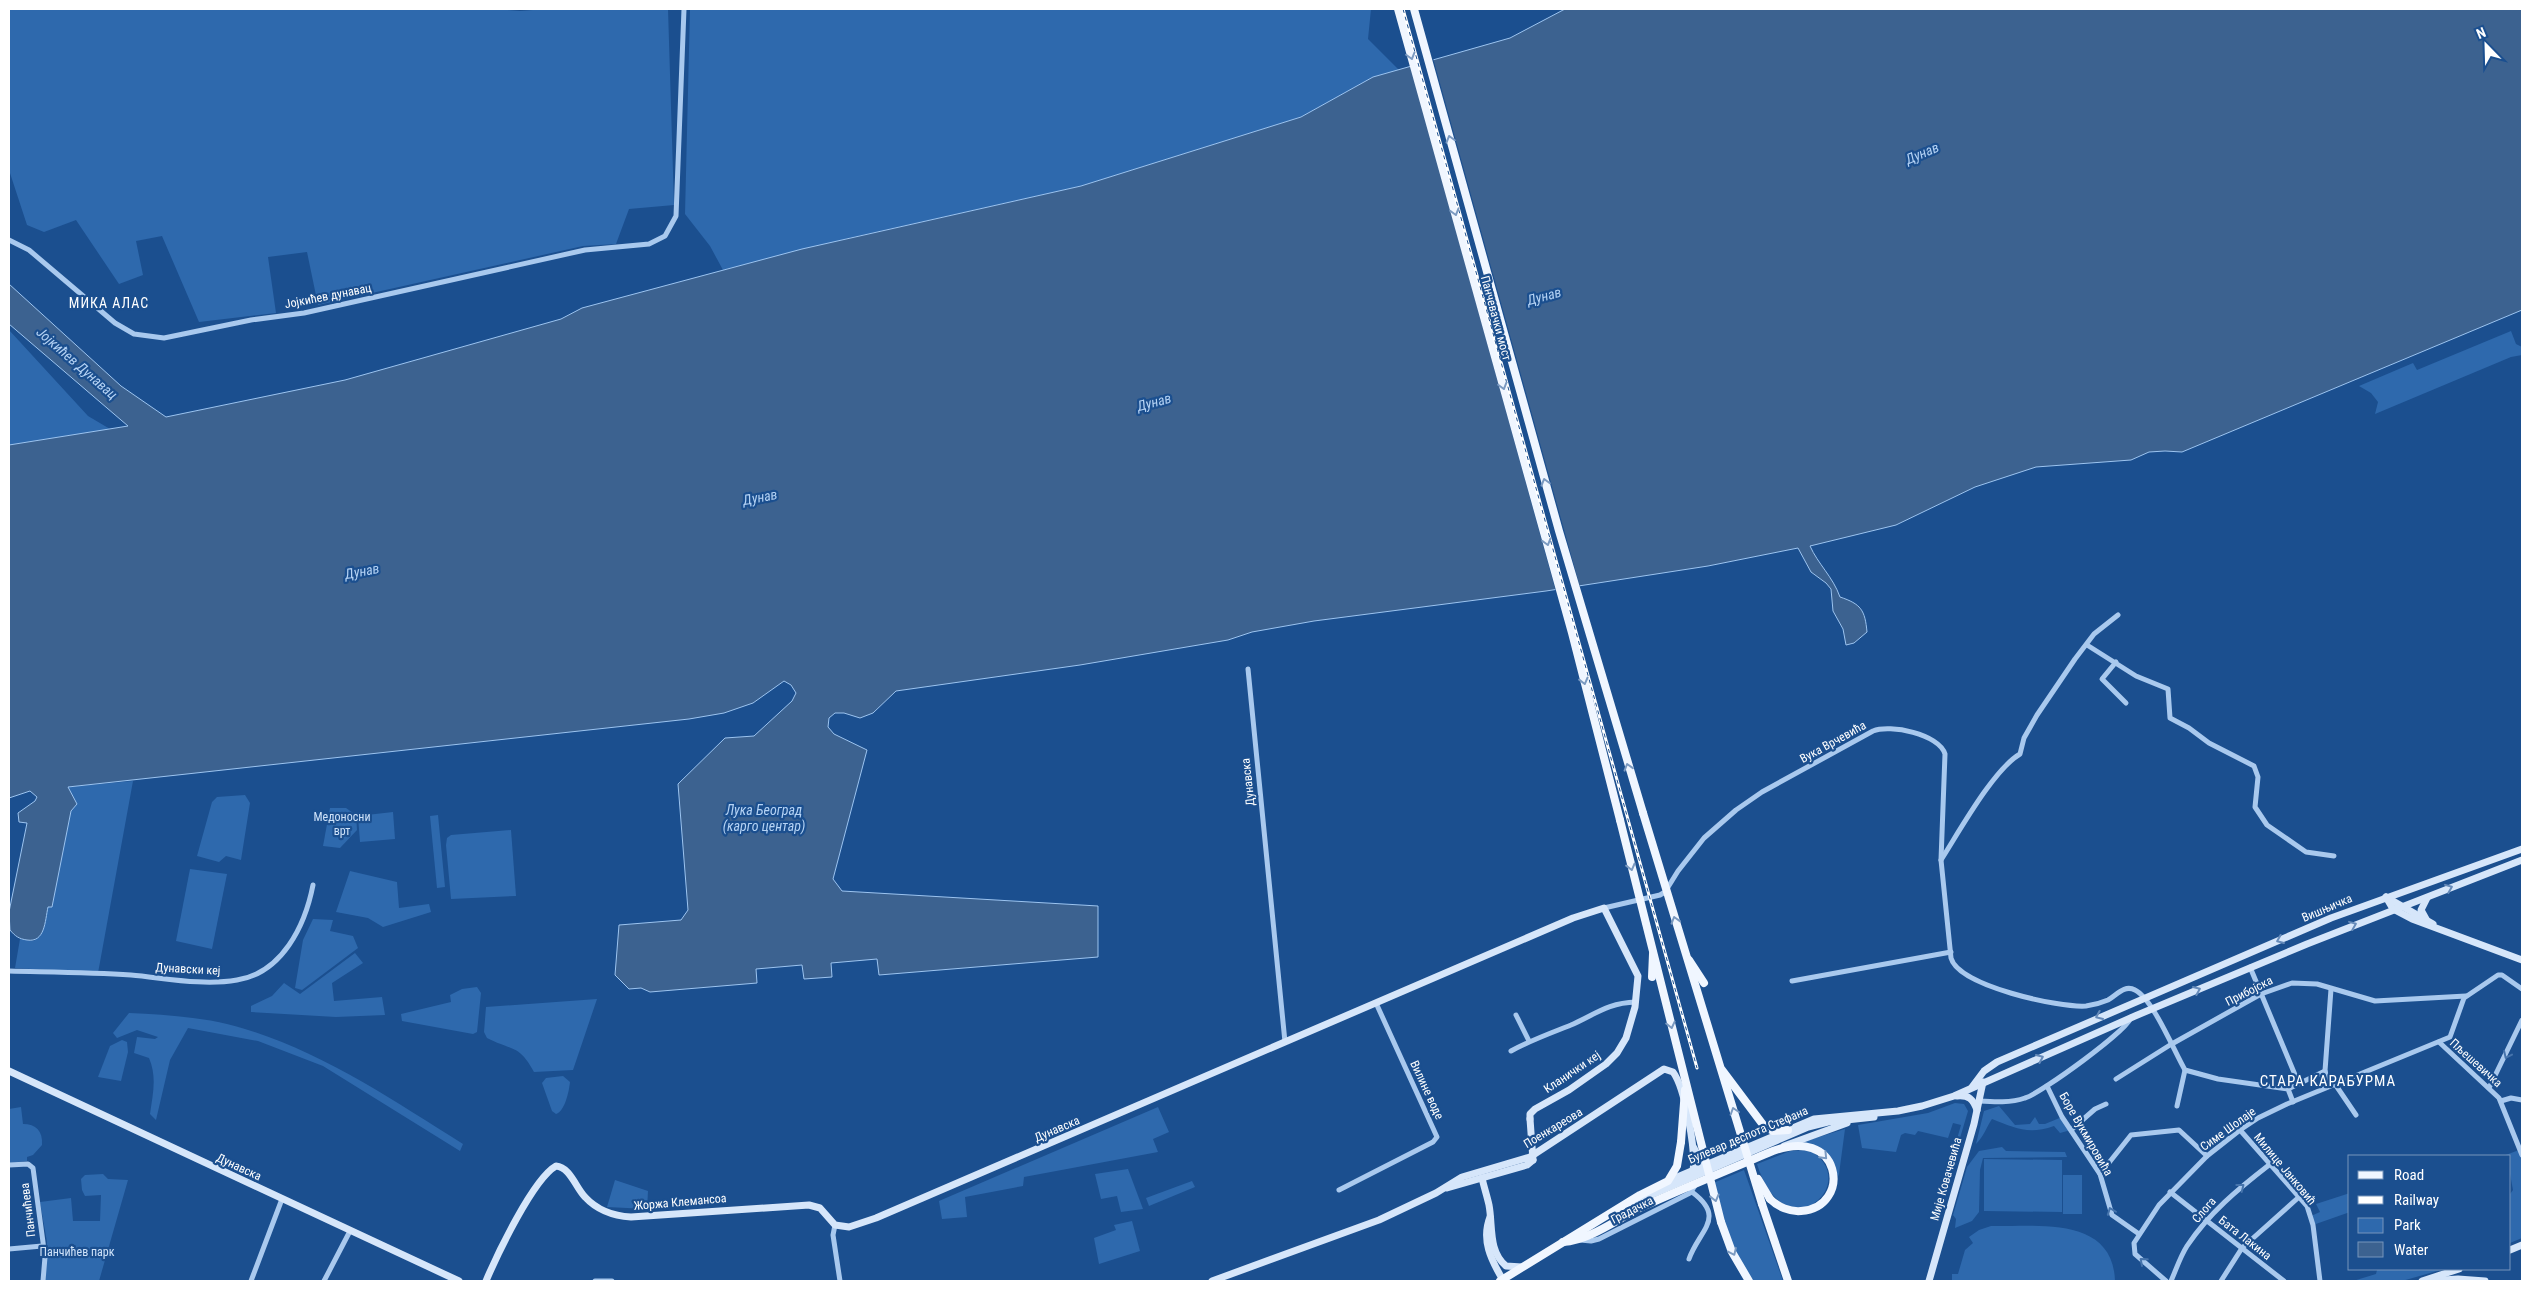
<svg xmlns="http://www.w3.org/2000/svg" width="2531" height="1290" font-family="'Roboto Condensed',sans-serif">
<rect width="100%" height="100%" fill="#1b4f8f"/>
<g fill="#2e69ad">
<path d="M9 9H497L520 11 546 9H668L674 205 629 209 616 244 583 246 318 305 307 252 268 257 276 313 199 322 162 236 136 241 143 275 119 284 76 220 44 232 27 225 9 170Z"/>
<path d="M690 9H1371L1368 39 1399 70 1373 77 1301 117 1081 186 849 238 723 270 710 246 685 214Z"/>
<path d="M9 330 88 416 110 429 9 445Z"/>
<path d="M2511 331 2516 344 2522 347V355L2511 357 2375 414 2378 402 2371 393 2359 386 2413 363 2417 370Z"/>
<path d="M133 781 98 973 15 968 20 939 34 941 45 923 48 907H51L71 811 77 804 67 787Z"/>
<path d="M245 795 250 803 241 860 226 856 219 862 197 856 212 802 217 797Z"/>
<path d="M330 808H346L356 815 357 830 340 848 323 846Z"/>
<path d="M393 812 395 839 360 842 358 816Z"/>
<path d="M438 815 445 887 437 888 430 816Z"/>
<path d="M511 830 516 896 451 899 446 845 447 838 451 835Z"/>
<path d="M190 869 227 874 212 949 176 941Z"/>
<path d="M350 871 397 882 399 908 429 904 431 912 383 927 368 918 336 912Z"/>
<path d="M313 919 333 920 330 931 353 936 358 948 302 990 295 988 303 940Z"/>
<path d="M355 953 363 963 332 983 334 1001 382 997 385 1015 336 1017 251 1012V1006L272 996 284 983 300 994Z"/>
<path d="M477 987 481 993 477 1032 473 1034 402 1021 401 1014 451 1002 450 995 462 989Z"/>
<path d="M597 999 573 1070 534 1072C519 1044 512 1051 487 1038L484 1032 486 1007Z"/>
<path d="M129 1013C167 1015 208 1017 245 1029 324 1053 394 1101 463 1144L460 1151 323 1066 258 1041 188 1028 170 1060 156 1120 150 1114C153 1093 157 1077 149 1058L134 1053 137 1037 155 1039 158 1037 137 1030 117 1038 113 1033Z"/>
<path d="M122 1040 127 1042 128 1052 121 1081 98 1077 110 1046Z"/>
<path d="M563 1076 570 1082C569 1091 565 1111 556 1114L552 1111 542 1083 546 1078Z"/>
<path d="M1955 1103 1964 1104 1968 1111 1947 1182 1945 1181 1961 1125 1953 1123 1948 1138 1918 1131 1915 1135 1905 1133 1901 1135 1896 1152 1862 1148 1858 1125 1928 1113Z"/>
<path d="M1999 1106 2015 1125 2030 1124 2035 1117 2039 1124H2045L2062 1117 2071 1130 2060 1133 2054 1126C2028 1135 2015 1128 1992 1119 1986 1128 1984 1136 1976 1144L1984 1111Z"/>
<path d="M21 1107 23 1124C36 1124 43 1131 42 1145L33 1155 27 1157V1161L9 1163V1109Z"/>
<path d="M1158 1107 1169 1132 1153 1139 1158 1152 1024 1177 1023 1186 965 1197 967 1217 942 1219 939 1201Z"/>
<path d="M1845 1129 1839 1174 1837 1179 1816 1146 1802 1142Z"/>
<path d="M2002 1147 2006 1151 2065 1152 2067 1157 1983 1158 1980 1170 1979 1212 1972 1221 1955 1228 1956 1219 1953 1215 1967 1167 1979 1151Z"/>
<path d="M1809 1150C1865 1181 1785 1255 1757 1164L1790 1151Z"/>
<path d="M2519 1150 2522 1160V1238L2510 1243V1194L2513 1190 2510 1174V1156H2503Z"/>
<path d="M1984 1159 2062 1160V1212L1984 1211Z"/>
<path d="M1128 1169 1143 1209 1121 1212 1117 1196 1101 1199 1095 1174Z"/>
<path d="M1744 1170 1783 1281H1750L1735 1256 1711 1184Z"/>
<path d="M103 1174 108 1179 128 1180 99 1281H45L47 1242 40 1202 71 1198 73 1221H100L101 1195 85 1196 82 1190 81 1179 85 1175Z"/>
<rect x="2063" y="1175" width="19" height="39"/>
<path d="M615 1180 648 1191 647 1209 607 1207Z"/>
<path d="M1192 1181 1195 1187 1149 1206 1146 1198Z"/>
<path d="M2350 1193V1212L2313 1225 2311 1216 2320 1212 2316 1204Z"/>
<path d="M1132 1221 1140 1251 1099 1264 1094 1238 1116 1230 1114 1225Z"/>
<path d="M1991 1226C2036 1227 2113 1215 2115 1281H1952V1274H1958L1965 1250 1973 1243 1969 1237 1979 1230Z"/>
<path d="M2382 1269H2444L2402 1281H2353L2376 1274 2377 1270Z"/>
</g>
<path fill="#3c6290" stroke="#9cc4f0" d="M1565 9H2522V310L2182 452 2165 451 2149 452 2131 460 2036 467 1975 487 1896 525 1810 546C1818 564 1833 577 1840 597 1861 604 1865 610 1867 632L1854 643 1846 645 1843 629 1833 611 1831 589 1826 583 1811 572 1798 548 1708 566 1546 591 1314 621 1252 632 1228 640 1080 665 896 691 873 713 860 718 844 713H835L829 718 828 727 834 734 867 750 833 879 842 891 1098 906V957L879 975 877 959 831 963 832 977 804 979 802 965 756 969 757 983 650 992 641 988 629 989 615 975 619 925 681 920 688 910 678 784 725 738 754 736 792 701 796 693 791 685 784 681 753 703 724 713 689 719 68 787 77 804 71 811 52 907H48C45 921 45 943 27 940 19 939 15 936 10 930L9 912 27 823 19 822 18 813 35 801 37 797 30 791 9 798V445L128 426 9 324V284L121 386 166 417 345 380 561 319 582 308 802 249 1081 186 1301 117 1373 77 1510 38Z"/>
<path fill="#1b4f8f" d="M1433 58 1580 587 1556 592 1410 64Z"/>
<g fill="none" stroke-linecap="round" stroke-linejoin="round">
<g stroke="#a9c9ee" stroke-width="5">
<path d="M9 240 29 250 115 323 134 334 164 338 251 320 304 313 585 250 649 244 665 236 676 216 684 9"/>
<path d="M2087 645 2136 676 2168 689 2170 718 2189 728 2209 743 2254 766 2258 777 2255 807 2267 825 2306 852 2334 856"/>
<path d="M2116 662 2102 679 2126 703"/>
<path d="M1248 669 1285 1042"/>
<path d="M1941 860C1959 832 1993 770 2020 754L2024 738 2037 715 2075 659 2094 634 2118 615"/>
<path d="M1604 908 1660 895 1665 892 1678 871 1704 838 1736 810 1762 792 1873 731C1890 724 1939 734 1945 754L1941 860 1951 958C1958 986 2060 1008 2086 1006 2094 1005 2101 1003 2108 1000 2116 996 2124 984 2135 990 2153 999 2174 1051 2185 1070L2218 1079 2288 1089 2293 1102"/>
<path d="M2250 967 2298 1082"/>
<path d="M9 971C49 972 90 972 131 975 165 978 203 986 237 980 282 973 305 926 313 885"/>
<path d="M1792 981 1951 952"/>
<path d="M1516 1015 1529 1041"/>
<path d="M2439 1042 2499 1098 2522 1155"/>
<path d="M1511 1051C1531 1040 1551 1033 1571 1025 1596 1014 1607 1003 1636 1002"/>
<path d="M2116 1079 2170 1045 2261 994 2292 983 2317 984 2375 1001 2466 996"/>
<path d="M2335 1084 2356 1115"/>
<path d="M2047 1086 2062 1117 2100 1174 2112 1215 2139 1234"/>
<path d="M2329 1086 2325 1071 2331 989"/>
<path d="M2489 1088 2522 1020"/>
<path d="M2288 1089 2325 1071"/>
<path d="M1979 1101C1994 1102 2011 1103 2025 1098 2040 1094 2131 1028 2131 1017"/>
<path d="M2501 1101 2511 1098 2522 1100"/>
<path d="M2177 1106 2185 1070"/>
<path d="M2071 1130 2095 1109 2106 1104"/>
<path d="M2240 1130 2307 1206 2313 1225 2320 1281"/>
<path d="M9 1165 28 1164 33 1168 45 1257 43 1281"/>
<path d="M2100 1174 2131 1135 2179 1130 2207 1156"/>
<path d="M1339 1190 1433 1142 1437 1137 1376 1003"/>
<path d="M2170 1192 2284 1281"/>
<path d="M835 1225 833 1235 840 1281"/>
<path d="M1580 1240 1591 1241 1599 1239 1690 1193 1696 1184"/>
<path d="M9 1249 42 1246"/>
<path d="M1689 1259C1699 1230 1727 1218 1692 1192"/>
<path d="M251 1281 282 1199"/>
<path d="M324 1281 350 1231"/>
<path d="M595 1281H612"/>
<path d="M2166 1281 2135 1254 2134 1243 2159 1205 2207 1156 2240 1130 2258 1118 2287 1104 2450 1037 2464 998 2498 975H2502L2522 989"/>
<path d="M2171 1281C2176 1270 2180 1257 2187 1246 2209 1213 2238 1189 2269 1165"/>
<path d="M2221 1281 2242 1248 2299 1197"/>
</g>
<g stroke="#d6e6fa" stroke-width="7">
<path d="M2386 897 2393 909 2412 919 2522 960"/>
<path d="M2386 897 2433 924"/>
<path d="M2426 919 2421 910 2427 898"/>
<path d="M9 1071 459 1281"/>
<path d="M1972 1087 1984 1071 1997 1062 2331 918 2522 849"/>
<path d="M1957 1096C1969 1095 1973 1099 1977 1110"/>
<path d="M1784 1146 1847 1123"/>
<path d="M1694 1148 1703 1167"/>
<path d="M1482 1178C1484 1187 1487 1196 1489 1205 1493 1226 1488 1251 1506 1266L1522 1267"/>
<path d="M1668 1181 1814 1119 1898 1111 1922 1106 1954 1096 2135 1016 2307 944 2522 860"/>
<path d="M1447 1188 1527 1165 1533 1160"/>
<path d="M1630 1204 1808 1127 1828 1122 1874 1117"/>
<path d="M1490 1217C1481 1240 1491 1260 1503 1280"/>
<path d="M2510 1250 2522 1245"/>
<path d="M486 1281C497 1255 533 1179 556 1166 570 1167 576 1188 585 1197 597 1210 613 1216 631 1217L809 1205 820 1208 835 1225 849 1227 876 1218 1573 918 1604 908 1638 976 1635 1007 1626 1038 1617 1053 1606 1064 1569 1090 1535 1109 1530 1114V1119"/>
<path d="M1212 1281 1379 1220 1436 1193 1462 1177 1530 1157 1664 1069 1673 1072C1685 1088 1696 1151 1693 1171"/>
<path d="M1929 1281 1974 1124 1983 1082"/>
<path d="M2422 1281 2459 1269"/>
<path d="M2428 1281 2458 1279 2485 1281"/>
</g>
<g stroke="#f0f6ff" stroke-width="8">
<path d="M1398 9 1572 633 1620 820"/>
<path d="M1414 9 1559 531 1643 813"/>
<path d="M1689 960 1704 983"/>
<path d="M1652 977 1653 954"/>
<path d="M1722 1070 1764 1126 1773 1131 1788 1130"/>
<path d="M1762 1204 1788 1281"/>
<path d="M1721 1222 1732 1252 1749 1281"/>
<path d="M1563 1242C1591 1240 1617 1219 1642 1207 1684 1188 1726 1171 1768 1153 1843 1121 1853 1208 1801 1211 1790 1212 1778 1207 1770 1199"/>
<path d="M1500 1281 1640 1195 1668 1181 1677 1166 1681 1142"/>
</g>
<g stroke="#fff" stroke-width="3">
<path id="rail" d="M1403 9 1697 1068"/>
</g>
<use href="#rail" stroke="#1b4f8f" stroke-width="1" stroke-dasharray="4" stroke-linecap="butt"/>
<path stroke="#d6e6fa" stroke-width="7" d="M1530 1119 1533 1160"/>
<g stroke="#f0f6ff" stroke-width="8">
<path d="M1643 813 1762 1204"/>
<path d="M1620 820 1721 1222"/>
<path d="M1681 1142 1685 1090"/>
<path d="M1758 1179 1770 1199"/>
</g>
</g>
<defs><path id="oneway-chevron" d="M-2-3.5L2.5 0L-2 3.5" fill="none" stroke-width="1.6" stroke-linecap="round" stroke-linejoin="round" transform="scale(1.25)"/></defs>
<g stroke="#7b9ac1">
<use href="#oneway-chevron" transform="translate(1411 56) rotate(74)"/>
<use href="#oneway-chevron" transform="translate(1450 139) rotate(-106)"/>
<use href="#oneway-chevron" transform="translate(1455 212) rotate(74)"/>
<use href="#oneway-chevron" transform="translate(1503 386) rotate(74)"/>
<use href="#oneway-chevron" transform="translate(1545 482) rotate(-106)"/>
<use href="#oneway-chevron" transform="translate(1547 542) rotate(74)"/>
<use href="#oneway-chevron" transform="translate(1584 681) rotate(76)"/>
<use href="#oneway-chevron" transform="translate(1628 767) rotate(-107)"/>
<use href="#oneway-chevron" transform="translate(1631 867) rotate(76)"/>
<use href="#oneway-chevron" transform="translate(1675 920) rotate(-107)"/>
<use href="#oneway-chevron" transform="translate(1671 1025) rotate(77)"/>
<use href="#oneway-chevron" transform="translate(1734 1111) rotate(-108)"/>
<use href="#oneway-chevron" transform="translate(1824 1156) rotate(46)"/>
<use href="#oneway-chevron" transform="translate(1715 1198) rotate(76)"/>
<use href="#oneway-chevron" transform="translate(1733 1252) rotate(65)"/>
</g>
<g stroke="#668bba">
<use href="#oneway-chevron" transform="translate(2449 888) rotate(-22)"/>
<use href="#oneway-chevron" transform="translate(2353 925) rotate(-22)"/>
<use href="#oneway-chevron" transform="translate(2280 940) rotate(157)"/>
<use href="#oneway-chevron" transform="translate(2197 990) rotate(-23)"/>
<use href="#oneway-chevron" transform="translate(2099 1016) rotate(157)"/>
<use href="#oneway-chevron" transform="translate(2040 1058) rotate(-24)"/>
</g>
<g stroke="#4674ac">
<use href="#oneway-chevron" transform="translate(2507 1055) rotate(115)"/>
<use href="#oneway-chevron" transform="translate(2241 1187) rotate(-38)"/>
<use href="#oneway-chevron" transform="translate(2111 1211) rotate(-111)"/>
<use href="#oneway-chevron" transform="translate(2143 1261) rotate(-139)"/>
</g>
<g text-anchor="middle" stroke-width="4.5" stroke-linejoin="round" paint-order="stroke">
<g font-size="12" fill="#fff" stroke="#1b4f8f">
<text transform="translate(328 296) rotate(-11)" y="4">Јојкићев дунавац</text>
<text transform="translate(1496 318) rotate(75)" y="4">Панчевачки мост</text>
<text transform="translate(1833 742) rotate(-29)" y="4">Вука Врчевића</text>
<text transform="translate(1248 782) rotate(-96)" y="4">Дунавска</text>
<text transform="translate(2327 908) rotate(-23)" y="4">Вишњичка</text>
<text transform="translate(188 969) rotate(3)" y="4">Дунавски кеј</text>
<text transform="translate(2249 991) rotate(-27)" y="4">Прибојска</text>
<text transform="translate(2476 1063) rotate(42)" y="4">Пљешевичка</text>
<text transform="translate(1572 1072) rotate(-34)" y="4">Кланички кеј</text>
<text transform="translate(1427 1090) rotate(65)" y="4">Вилине воде</text>
<text transform="translate(1553 1128) rotate(-31)" y="4">Поенкареова</text>
<text transform="translate(1057 1129) rotate(-23)" y="4">Дунавска</text>
<text transform="translate(2228 1129) rotate(-36)" y="4">Симе Шолаје</text>
<text transform="translate(2086 1134) rotate(60)" y="4">Боре Вукмировића</text>
<text transform="translate(1748 1135) rotate(-23)" y="4">Булевар деспота Стефана</text>
<text transform="translate(239 1167) rotate(25)" y="4">Дунавска</text>
<text transform="translate(2285 1169) rotate(50)" y="4">Милице Јанковић</text>
<text transform="translate(1946 1179) rotate(-74)" y="4">Мије Ковачевића</text>
<text transform="translate(680 1202) rotate(-5)" y="4">Жоржа Клемансоа</text>
<text transform="translate(28 1210) rotate(-97)" y="4">Панчићева</text>
<text transform="translate(1632 1210) rotate(-27)" y="4">Градачка</text>
<text transform="translate(2204 1210) rotate(-49)" y="4">Слога</text>
<text transform="translate(2245 1238) rotate(38)" y="4">Бата Лакина</text>
</g>
<g font-size="12" fill="#cfe3fa" stroke="#1b4f8f">
<text x="342" y="821">Медоносни<tspan x="342" dy="14">врт</tspan></text>
<text x="77" y="1256">Панчићев парк</text>
</g>
<g font-size="14" font-style="italic" fill="#b5d3f5" stroke="#1b4f8f">
<text transform="translate(1922 153) rotate(-23)" y="5">Дунав</text>
<text transform="translate(1544 296) rotate(-15)" y="5">Дунав</text>
<text transform="translate(77 363) rotate(41)" y="5">Јојкићев Дунавац</text>
<text transform="translate(1154 402) rotate(-15)" y="5">Дунав</text>
<text transform="translate(760 497) rotate(-11)" y="5">Дунав</text>
<text transform="translate(362 571) rotate(-11)" y="5">Дунав</text>
<text x="764" y="815">Лука Београд<tspan x="764" dy="16">(карго центар)</tspan></text>
</g>
<g font-size="14" letter-spacing="1" fill="#fff" stroke="#1b4f8f">
<text x="109" y="308">МИКА АЛАС</text>
</g>
<g font-size="15" letter-spacing="1" fill="#fff" stroke="#1b4f8f">
<text x="2328" y="1086">СТАРА КАРАБУРМА</text>
</g>
</g>
<rect width="2531" height="1290" fill="none" stroke="#ffffff" stroke-width="20"/>
<rect x="2348" y="1155" width="162" height="115" fill="#1b4f8f" stroke="#7695bc"/>
<rect x="2358" y="1171" width="25" height="8" fill="#f0f6ff" stroke="#7695bc"/>
<text x="2394" y="1180" font-size="15" fill="#ffffff">Road</text>
<rect x="2358" y="1196" width="25" height="8" fill="#ffffff" stroke="#7695bc"/>
<text x="2394" y="1205" font-size="15" fill="#ffffff">Railway</text>
<rect x="2358" y="1218" width="25" height="15" fill="#2e69ad" stroke="#7695bc"/>
<text x="2394" y="1230" font-size="15" fill="#ffffff">Park</text>
<rect x="2358" y="1242" width="25" height="15" fill="#3c6290" stroke="#7695bc"/>
<text x="2394" y="1255" font-size="15" fill="#ffffff">Water</text>
<g transform="translate(2486 45) rotate(337)" stroke="#1b4f8f" stroke-width="4" paint-order="stroke">
<path d="M0-4L9 19L0 12L-9 19Z" fill="#ffffff"/>
<text y="-8" font-size="14" font-weight="bold" text-anchor="middle" fill="#ffffff">N</text>
</g>
</svg>
